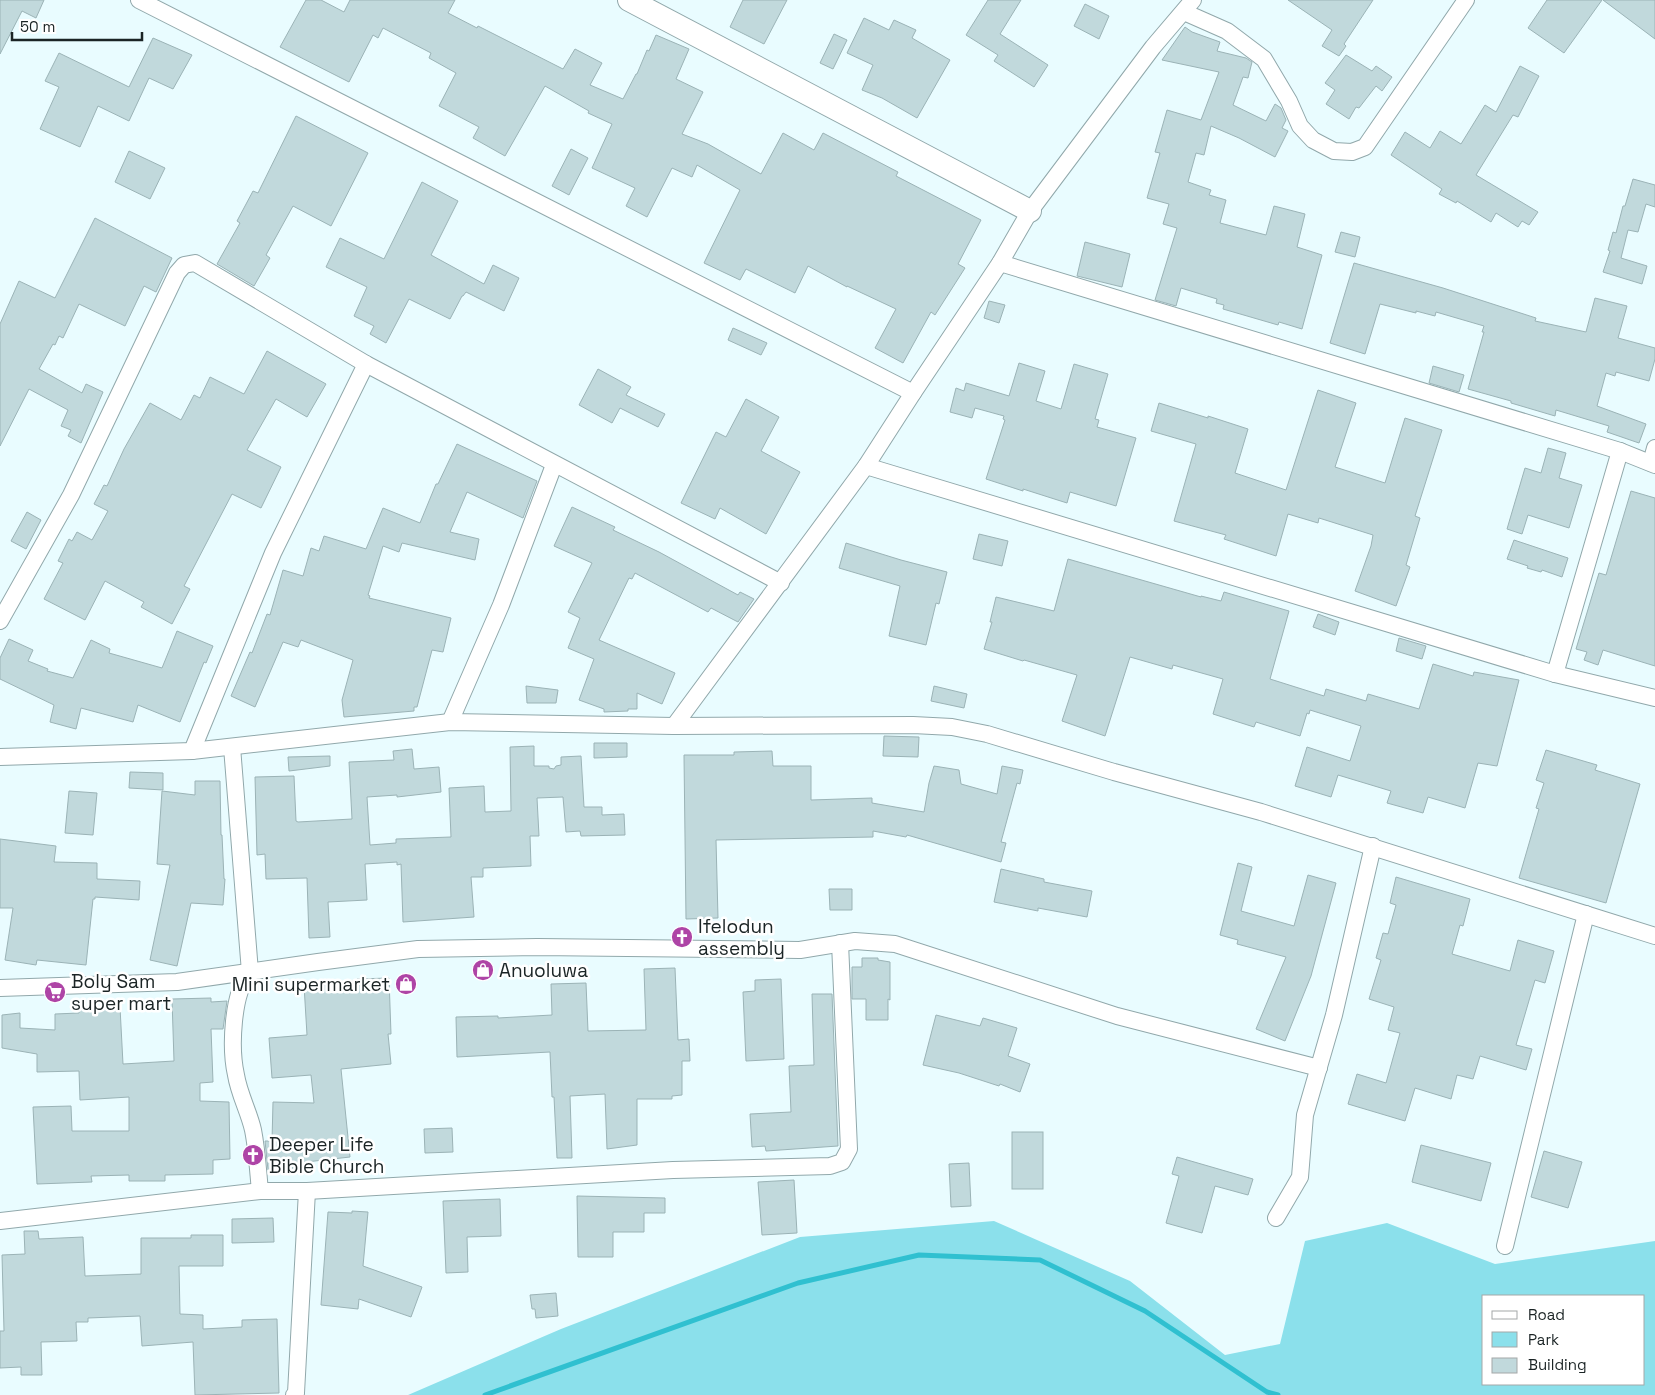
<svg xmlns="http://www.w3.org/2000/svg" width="1655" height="1395" font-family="'Space Grotesk',sans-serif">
<rect width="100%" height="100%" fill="#e9fcff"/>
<path fill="#8be0eb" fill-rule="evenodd" d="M994 1221 1130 1281 1225 1355 1280 1344 1305 1241 1387 1223 1495 1264 1655 1241V1395H408L561 1329 800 1237ZM1644 1296V1384H1484V1296Z"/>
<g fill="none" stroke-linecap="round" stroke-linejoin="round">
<path stroke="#30c0d0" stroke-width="5" d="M485 1395 798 1283 919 1255 1040 1260 1145 1311 1267 1392 1278 1395"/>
</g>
<g fill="#c1d9dc" stroke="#9bb3b6">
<path d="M0 0H44L36 18 22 11 0 54Z"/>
<path d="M306 0H321L344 12 350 0H455L448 13 477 28 478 26 563 69 575 49 602 63 590 85 623 99 636 74H637L647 50 649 51 656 35 689 49 676 79 703 92 682 134 708 144 761 174 783 133 814 150 823 133 898 172 896 176 981 220 958 264 965 268 935 315 931 312 903 363 875 348 896 309 847 286V287L808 266 795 293 746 269 740 280 704 263 740 190 697 165 692 177 672 168 647 217 626 206 635 188 592 168 612 124 588 113 589 111 545 86 505 156 473 138 479 127 439 106 456 73 429 58 431 53 383 28 378 38 373 35 349 82 280 47Z"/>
<path d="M743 0H787L764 44 730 27Z"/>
<path d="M988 0H1021L1000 34 1048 65 1034 87 994 61 998 55 966 35Z"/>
<path d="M1288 0H1373L1344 44 1346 46 1339 56 1322 46 1332 30Z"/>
<path d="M1547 0H1602L1564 53 1528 28Z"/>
<path d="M1603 0H1655V39Z"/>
<path d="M1085 4 1109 16 1099 39 1074 26Z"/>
<path d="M864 18 889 30 894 20 916 30 912 38 950 60 917 118 882 98 862 90 873 65 847 53Z"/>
<path d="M1185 27 1192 32 1220 42 1217 51 1246 58 1252 62 1248 78 1243 77 1233 105 1266 121 1275 104 1281 108 1286 120 1282 128 1288 131 1275 157 1239 138 1211 126 1204 155 1196 153 1188 182 1211 190 1209 195 1226 200 1220 223 1266 235 1274 206 1305 214 1297 247 1322 255 1302 329 1279 322 1278 325 1223 309 1224 305 1216 303 1217 299 1181 288 1176 306 1155 300 1177 228 1163 224 1169 204 1147 198 1160 153 1155 152 1167 110 1201 120 1219 72 1162 60Z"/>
<path d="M834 34 847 40 833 69 820 63Z"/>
<path d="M153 38 192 55 173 89 149 78 129 121 98 106 80 147 40 129 59 87 45 81 59 53 129 87Z"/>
<path d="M1346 55 1372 71 1376 66 1392 77 1382 91 1376 86 1359 108 1356 107 1349 119 1326 104 1335 90 1325 83Z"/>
<path d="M1520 66 1539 76 1518 117 1513 115 1476 175 1538 212 1529 225 1522 221 1518 227 1496 213 1491 222 1457 201 1456 203 1439 194 1442 189 1391 155 1405 132 1430 148 1440 131 1461 144 1485 105 1496 112Z"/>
<path d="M296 116 368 153 331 226 293 206 266 255 270 258 254 286 217 264 240 223 237 221 253 191 258 193Z"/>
<path d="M571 149 588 158 569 195 552 186Z"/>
<path d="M129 151 165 168 150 199 115 182Z"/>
<path d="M1633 179 1655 185V207L1646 204 1638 232 1628 230 1621 258 1647 266 1642 284 1603 272 1610 251 1608 250 1613 232 1616 233 1623 206H1625Z"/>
<path d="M422 182 458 201 431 255 484 284 493 265 519 278 504 311 466 292 463 296H462L450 319 409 299 386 343 370 334 374 326 354 316 367 287 326 267 340 238 384 259Z"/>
<path d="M95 218 172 258 156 292 144 286 125 326 79 304 63 338 59 336 55 345 53 344 39 369 82 393 86 384 103 392 81 443 68 436 71 430 61 426 68 410 29 389 0 446V324L19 281 55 298Z"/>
<path d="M1341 232 1360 237 1355 257 1335 252Z"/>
<path d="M1085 242 1130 254 1122 287 1077 276Z"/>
<path d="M1354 263 1443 288 1536 318 1535 321 1586 332 1595 298 1627 306 1618 338 1655 348V359L1649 381 1616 372 1615 376 1606 373 1597 406 1646 424 1639 443 1607 432 1609 426 1556 410 1555 416 1511 403V401L1468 389 1484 332H1482L1484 326 1436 312 1435 316 1416 311V313L1380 304 1365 354 1330 343Z"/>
<path d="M989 301 1005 305 999 323 984 318Z"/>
<path d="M733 328 767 343 761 355 728 340Z"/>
<path d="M267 351 326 384 307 417 276 399 247 450 281 467 261 508 232 494 184 586 190 589 172 624 141 607 144 602 105 581 85 620 44 599 63 563 58 561 69 539 72 541 77 532 92 540 108 511 94 504 104 485 107 486 124 449 150 403 181 420 194 395 200 398 210 377 244 394Z"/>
<path d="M1019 363 1045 371 1036 401 1061 409 1074 364 1108 374 1095 419 1099 420 1097 427 1136 438 1116 506 1070 492 1067 503 1023 489V491L986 479 1005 420 1003 419 1004 416 975 408 972 418 950 412 956 388 964 391 966 383 1009 396Z"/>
<path d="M1433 366 1464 375 1459 392 1429 383Z"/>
<path d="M598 369 631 387 626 395 665 414 658 427 620 408 612 423 579 405Z"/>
<path d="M1318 390 1356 403 1335 467 1385 483 1405 418 1442 430 1415 516 1420 518 1406 565 1410 567 1396 606 1355 591 1371 546 1373 535 1319 518 1318 523 1288 514 1276 556 1224 539 1226 535 1174 521 1196 444 1151 431 1159 403 1208 418V416L1248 429 1235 473 1286 490Z"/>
<path d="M746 399 779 417 761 451 800 472 766 534 720 508 715 519 681 503 716 432 726 437Z"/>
<path d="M457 444 537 481 523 518 467 492 450 532 479 539 475 560 402 543 399 552 383 546 368 595 370 596 369 598 451 618 443 652 432 650 417 707H414V711L344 717 342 700 353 660 301 640 298 647 283 642 255 707 231 696 250 652 252 653 267 614 270 615 283 570 303 576 311 548 319 551 324 536 366 549 383 508 420 523 436 484H438Z"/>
<path d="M1548 448 1566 453 1559 478 1582 485 1569 528 1528 515 1522 534 1507 529 1525 468 1541 473Z"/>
<path d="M1631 491 1655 498V666L1603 650 1598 665 1584 660 1587 652 1576 649 1599 573 1606 575Z"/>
<path d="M572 507 615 527 613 530 659 552 738 595 740 592 754 599 738 622 711 608 708 612 635 573 632 579 629 578 599 640 675 673 662 704 637 693V709H628V711L604 712V709L579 700 594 659 568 648 580 618 568 612 592 563 554 546Z"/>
<path d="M27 512 41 520 26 549 11 541Z"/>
<path d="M979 534 1008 541 1002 566 973 559Z"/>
<path d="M1514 540 1568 558 1562 577 1542 570 1541 572 1527 568 1528 566 1507 559Z"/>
<path d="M846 543 901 560 947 572 939 604 936 603 926 645 889 636 900 586 839 568Z"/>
<path d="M1068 559 1201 597V596L1221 601 1224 592 1289 611 1270 679 1324 696 1326 689 1366 701 1368 694 1419 709 1433 664 1473 676 1474 672 1519 680 1497 766 1478 763 1465 808 1428 797 1423 813 1387 803 1391 791 1338 775 1331 797 1295 786 1307 747 1350 761 1361 726 1310 710 1309 714 1307 713 1300 736 1256 722 1254 727 1213 714 1223 679 1173 665 1172 669 1130 657 1105 736 1062 721 1077 675 1024 660 1023 661 984 649 992 622H990L996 597 1054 611Z"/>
<path d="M1318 614 1339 622 1335 635 1313 627Z"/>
<path d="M177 631 213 646 206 663 204 662 180 722 138 705 133 722 81 708 76 729 50 722 54 705 0 679V658L9 639 33 650 28 661 48 669 47 671 73 678 91 640 110 649 109 653 162 668Z"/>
<path d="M1399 638 1426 646 1422 659 1396 651Z"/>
<path d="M526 686 558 690 556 703H527Z"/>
<path d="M934 686 967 694 964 708 931 701Z"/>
<path d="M884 736 919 737 918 757 883 756Z"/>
<path d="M594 743H627V757L594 758Z"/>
<path d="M534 746V766H549V768L554 769 556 766 561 765V757L581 756 584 807H602V815L624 814 625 835 581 836 580 831 566 832 563 797 537 798 539 836H530L531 866 483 868V877H471L474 917 403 922 401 864 397 865V862L365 864 367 900 328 902 330 937 309 938 307 878 266 879 265 854 257 855 255 777 294 776 296 821 298 822 352 819 349 762 394 760 393 751 412 749 414 769 439 767 441 792 397 797V795L367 797 370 845 396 843V839L451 837 449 788 484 786 485 812 511 811 510 747Z"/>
<path d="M1546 750 1597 765 1595 770 1640 784 1606 903 1519 878 1539 809 1536 808 1544 783 1536 780Z"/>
<path d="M772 751 773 766H811V800L872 798V803L924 812 929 783 934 766 959 770 961 784 997 794 1002 766 1023 770 1020 784 1017 783 1001 842 1006 843 1001 862 907 835 906 837 873 831V837L716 840 718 918 686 919 684 755H734V752Z"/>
<path d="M330 756V766L289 771 288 757Z"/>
<path d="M130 772 163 773V790L129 788Z"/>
<path d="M195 781H220L221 835H222L224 879H225L223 905 191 903 177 966 150 960 170 865 157 864 162 791 195 795Z"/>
<path d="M69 791 97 793 93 835 65 833Z"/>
<path d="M0 839 56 846 54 862 97 863V879L140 881 139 900 95 897V899H93L86 965 37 960 36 965 5 960 13 908H0Z"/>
<path d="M1238 863 1252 867 1241 911 1294 926 1308 875 1336 883 1311 976 1285 1041 1256 1029 1286 957 1237 944 1238 940 1220 935Z"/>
<path d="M1001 869 1044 879V882L1092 891 1087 917 1038 908V911L994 902Z"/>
<path d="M1396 877 1470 899 1463 926 1460 925 1452 954 1510 971 1518 940 1554 951 1545 983 1535 980 1516 1045 1532 1049 1526 1070 1480 1056 1473 1079 1457 1075 1451 1099 1415 1088 1405 1121 1348 1104 1357 1074 1386 1083 1400 1033 1388 1030 1394 1007 1369 999 1381 960 1376 958 1383 933 1388 934 1396 905 1390 903Z"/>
<path d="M829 889H852V910H830Z"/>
<path d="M862 958H878V960L890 962V1000L888 999V1020H866V999H852V967H862Z"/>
<path d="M675 968 678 1040 689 1039 690 1061H682V1095L672 1096V1099H637V1145L607 1149 605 1094 570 1096 572 1158H557L554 1097H552L550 1052 457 1057 456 1017 498 1016V1018L552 1015 551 984 586 983 588 1031 646 1030 644 969Z"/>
<path d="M389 978 391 1034H388L391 1064 341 1069 350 1157 306 1162V1167L268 1170 265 1141H272L273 1102 314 1103 311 1075 272 1078 269 1038 307 1035 304 985 357 981V979Z"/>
<path d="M781 979 784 1059 746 1061 743 992 755 991V980Z"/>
<path d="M812 994H832L838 1146 766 1151 765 1146 752 1147 750 1114 791 1112 789 1066 814 1065Z"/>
<path d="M211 998V1002L227 1001 223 1029H211L213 1082 200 1083V1101L229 1102 230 1159 213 1160V1174L165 1175V1181H129V1175L91 1176 92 1182 37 1184 33 1107 71 1106 72 1131H129V1097L80 1100 79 1071 37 1072V1054L2 1048V1015L20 1013V1028L55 1030V1014L79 1013V1009L120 1007 123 1064 174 1061 172 999Z"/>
<path d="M936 1015 980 1026 983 1018 1017 1028 1008 1056 1030 1064 1020 1092 1000 1084 999 1086 959 1073 923 1065Z"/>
<path d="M452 1128 453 1152 425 1153 424 1129Z"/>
<rect x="1012" y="1132" width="31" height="57"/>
<path d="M1421 1145 1491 1163 1481 1201 1412 1182Z"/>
<path d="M1544 1151 1582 1162 1568 1208 1531 1197Z"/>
<path d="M1177 1157 1253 1179 1248 1195 1215 1186 1202 1233 1166 1223 1179 1176 1172 1174Z"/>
<path d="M969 1163 971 1206 951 1207 949 1164Z"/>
<path d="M794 1180 797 1233 762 1235 758 1182Z"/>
<path d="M577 1196 665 1198V1213H644V1232H613V1257H578Z"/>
<path d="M500 1199 501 1236 467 1237 468 1272 446 1273 443 1201Z"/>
<path d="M352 1211 368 1212 363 1266 422 1287 411 1317 359 1299 358 1309 321 1305 328 1212 352 1213Z"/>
<path d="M273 1218 274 1242 232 1243V1219Z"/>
<path d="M24 1231H38L39 1239 83 1237 85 1276 141 1274V1238H191V1235H223V1266H179L180 1314 203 1315V1329L242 1327V1320L277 1319 279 1393 195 1395 193 1342 142 1346 140 1316 88 1318V1322H76L77 1341 41 1342 42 1375H21V1367L0 1368V1331H4L2 1255 25 1254Z"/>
<path d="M556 1293 558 1316 536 1318 535 1309H532L530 1295Z"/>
</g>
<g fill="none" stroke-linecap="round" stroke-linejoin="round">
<g stroke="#91a8ab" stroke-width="18">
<g id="street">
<path d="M139 0 913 393"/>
<path d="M1184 12 1227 31 1264 59 1289 101 1300 126 1313 140 1334 151 1352 152 1365 147 1466 0"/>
<path d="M1000 263 1620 451 1655 465"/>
<path d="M1651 463 1655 448"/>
<path d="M866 466 1555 674 1655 698"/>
<path d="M0 621 71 495 177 273 184 265 195 263 366 364 781 583"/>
<path d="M1555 674 1620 451"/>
<path d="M450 722 501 605 554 465"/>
<path d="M674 726 866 466 913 393 1000 263 1030 211 1153 47 1193 0"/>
<path d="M232 747 250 972C232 993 230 1048 236 1075 239 1094 249 1112 253 1130 257 1150 258 1171 260 1191"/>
<path d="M192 751 273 553 366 364"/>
<path d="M0 757 192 751 450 722 674 726 913 725 952 727 987 734 1114 772 1261 812 1655 936"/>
<path d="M0 988 177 982 318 962 418 949 537 947 800 950 855 941 895 944 1117 1016 1319 1068"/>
<path d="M1276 1218 1300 1177 1305 1115 1334 1015 1373 846"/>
<path d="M0 1221 260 1191H307L673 1170 830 1166 842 1162 849 1149 840 943"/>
<path d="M1505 1246 1586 914"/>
<path d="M294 1395 296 1393 307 1191"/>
</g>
</g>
<g stroke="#91a8ab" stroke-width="24">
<path id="secondary" d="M629 0 1030 211"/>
</g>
<use href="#street" stroke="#fff" stroke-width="16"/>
<use href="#secondary" stroke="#fff" stroke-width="22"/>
</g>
<defs>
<g id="church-disc" transform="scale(1.125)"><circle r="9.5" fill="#ae44a6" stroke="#fff"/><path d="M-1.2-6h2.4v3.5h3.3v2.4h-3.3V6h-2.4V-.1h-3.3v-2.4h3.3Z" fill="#fff"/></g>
<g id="shop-disc" transform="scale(1.125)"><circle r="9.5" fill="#ae44a6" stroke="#fff"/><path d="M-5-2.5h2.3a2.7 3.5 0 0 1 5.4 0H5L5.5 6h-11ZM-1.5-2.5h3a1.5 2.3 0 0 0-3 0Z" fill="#fff"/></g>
<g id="supermarket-disc" transform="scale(1.125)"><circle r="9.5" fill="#ae44a6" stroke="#fff"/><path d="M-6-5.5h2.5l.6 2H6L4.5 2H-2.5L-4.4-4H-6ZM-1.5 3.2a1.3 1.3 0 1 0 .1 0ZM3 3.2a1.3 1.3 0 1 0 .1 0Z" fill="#fff"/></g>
</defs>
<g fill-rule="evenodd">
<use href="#church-disc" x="682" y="937"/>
<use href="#shop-disc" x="483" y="970"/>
<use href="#shop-disc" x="406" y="984"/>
<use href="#supermarket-disc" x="55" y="992"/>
<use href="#church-disc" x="253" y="1155"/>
</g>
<g text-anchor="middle" stroke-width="5" stroke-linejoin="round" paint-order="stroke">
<g font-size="19" fill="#1b2425" stroke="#fff" text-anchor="start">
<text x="698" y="933">Ifelodun<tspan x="698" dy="22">assembly</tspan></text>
<text x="499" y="977">Anuoluwa</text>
<text x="71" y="988">Boly Sam<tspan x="71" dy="22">super mart</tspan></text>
<text x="390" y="991" text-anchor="end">Mini supermarket</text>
<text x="269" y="1151">Deeper Life<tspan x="269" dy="22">Bible Church</tspan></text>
</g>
</g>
<rect x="1482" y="1295" width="162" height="90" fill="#ffffff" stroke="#a4a7a8"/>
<rect x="1492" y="1311" width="25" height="8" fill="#ffffff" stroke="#a4a7a8"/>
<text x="1528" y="1320" font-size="15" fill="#1b2425">Road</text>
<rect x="1492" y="1332" width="25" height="15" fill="#8be0eb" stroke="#a4a7a8"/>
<text x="1528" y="1345" font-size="15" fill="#1b2425">Park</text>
<rect x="1492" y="1358" width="25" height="15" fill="#c1d9dc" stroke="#a4a7a8"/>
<text x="1528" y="1370" font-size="15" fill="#1b2425">Building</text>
<path d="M12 32v8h130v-8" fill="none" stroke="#1b2425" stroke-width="2.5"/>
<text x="20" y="32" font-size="15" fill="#1b2425" stroke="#ffffff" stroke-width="4" paint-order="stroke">50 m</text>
</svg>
